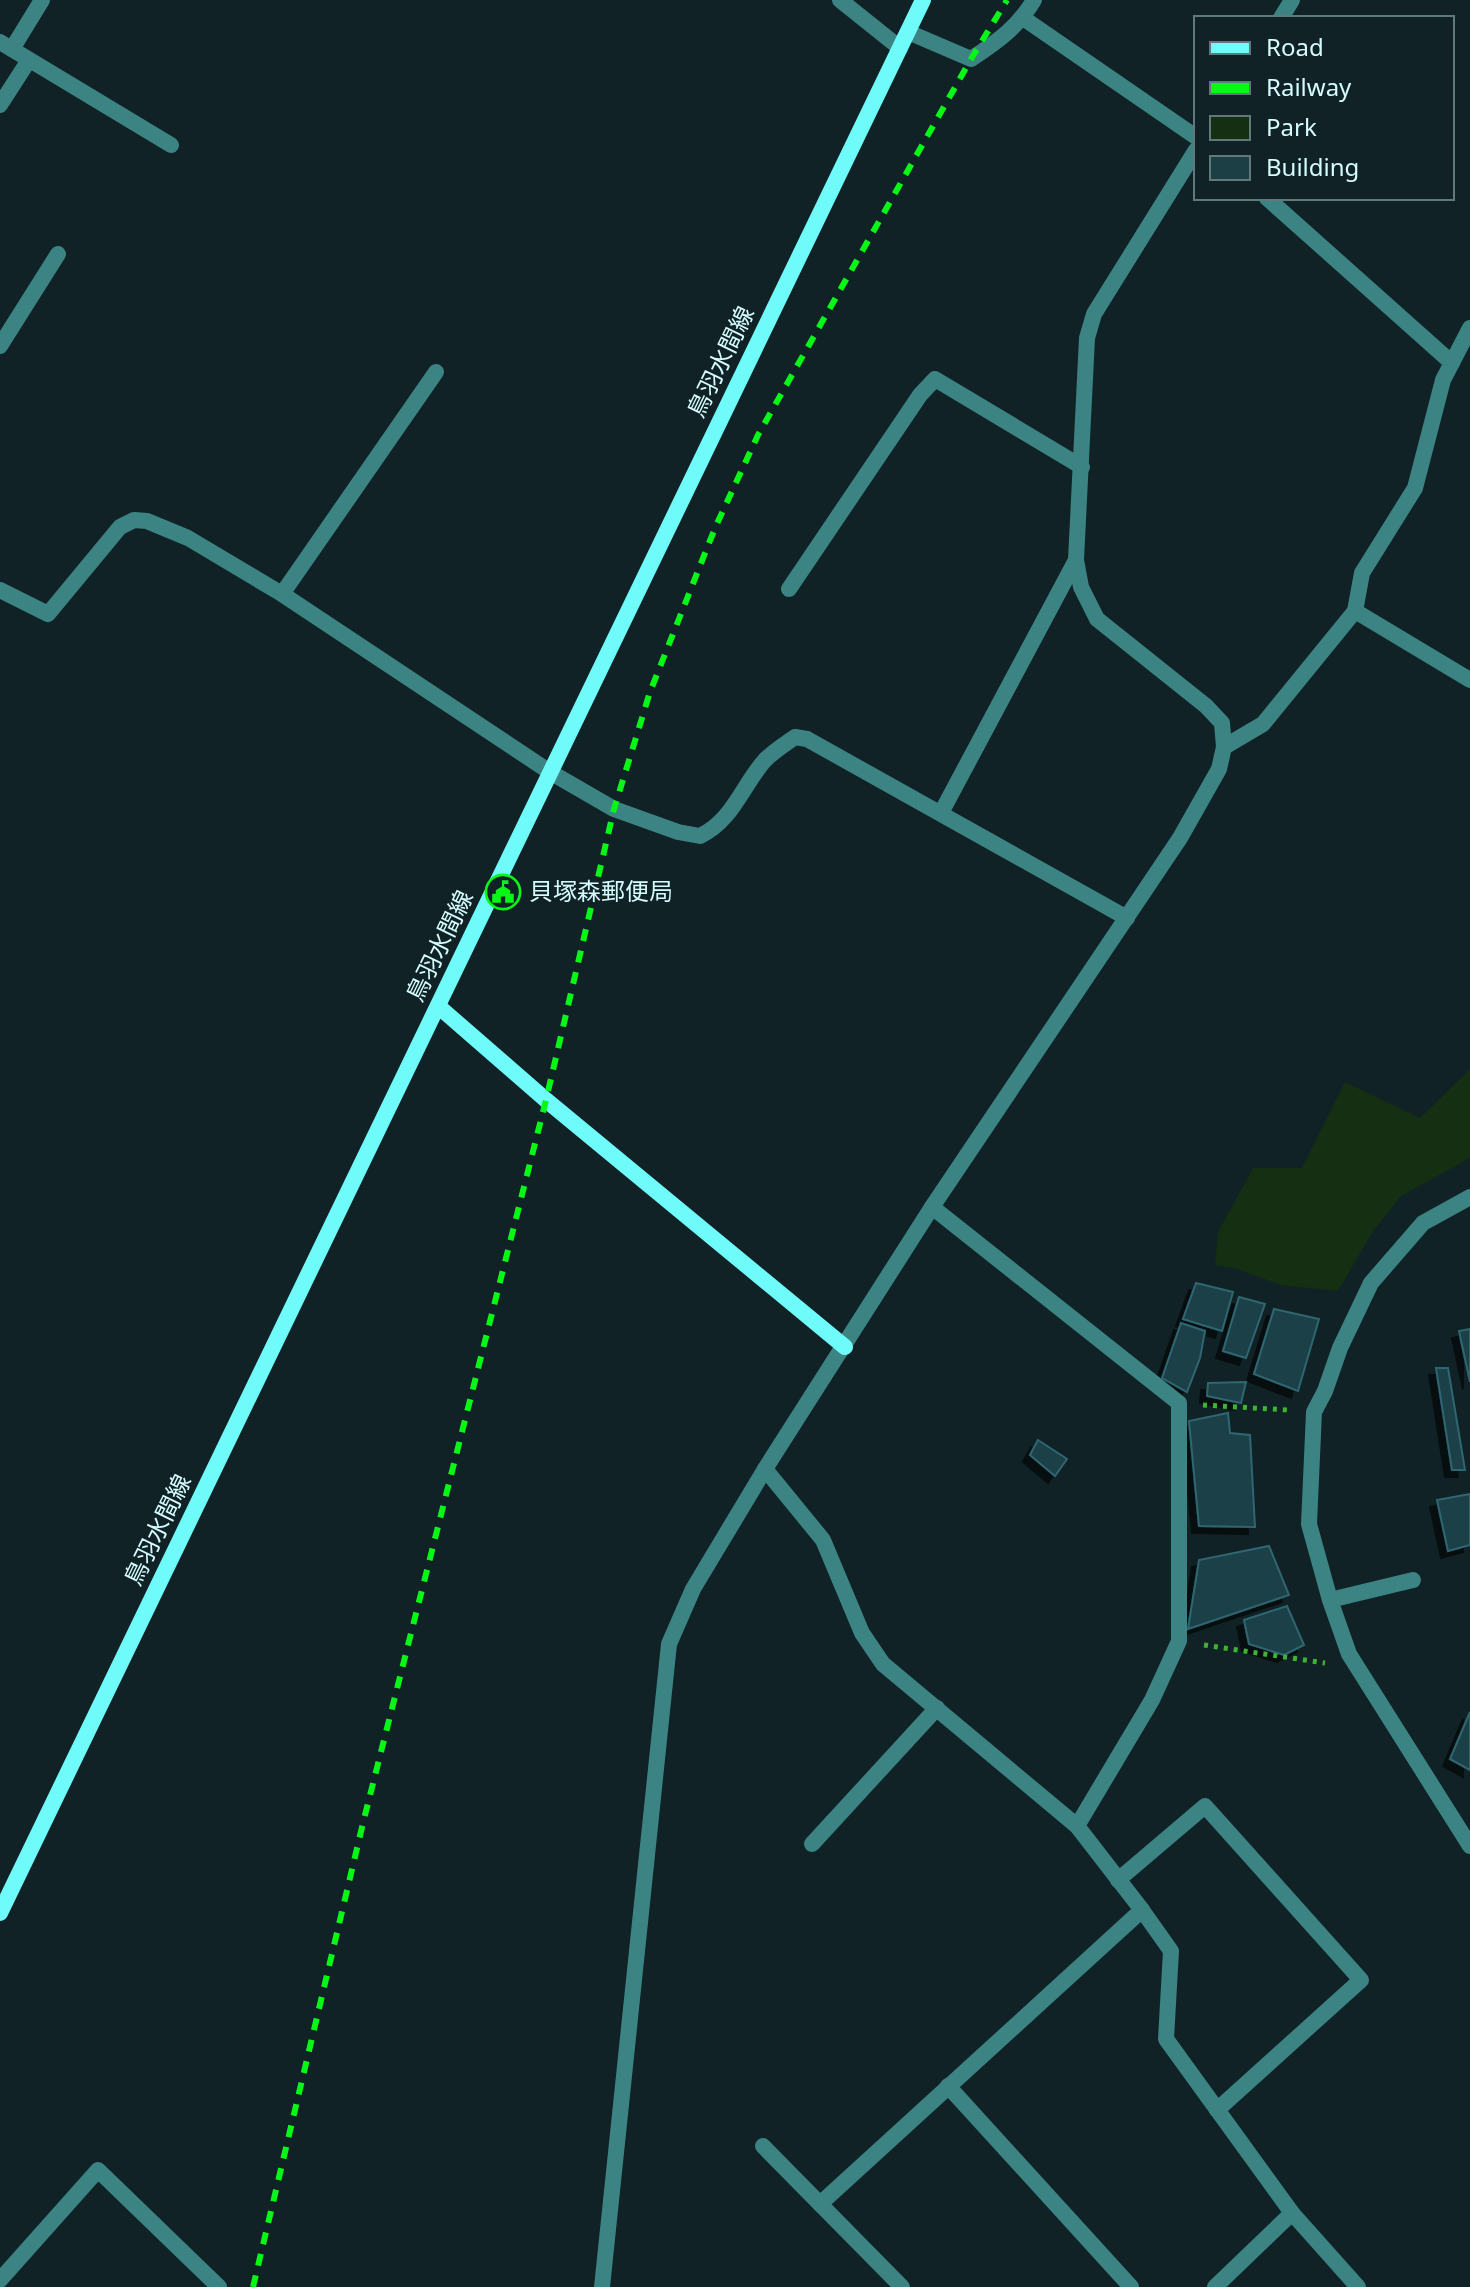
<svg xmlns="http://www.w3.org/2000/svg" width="1470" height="2287" font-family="'Noto Sans','Noto Sans JP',sans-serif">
<defs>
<filter id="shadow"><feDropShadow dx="-7" dy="7" stdDeviation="0" flood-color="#0009"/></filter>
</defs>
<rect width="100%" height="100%" fill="#102225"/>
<path fill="#152f13" d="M1470 1069V1158L1401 1196 1373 1231 1338 1291 1281 1285 1234 1268 1215 1265 1218 1232 1253 1168H1302L1345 1082 1420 1118Z"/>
<g fill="#1c3f46" stroke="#2f6671" stroke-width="2" filter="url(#shadow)">
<path d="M1196 1283 1233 1292 1222 1331 1183 1319Z"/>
<path d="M1239 1297 1265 1304 1246 1358 1223 1351Z"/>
<path d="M1274 1309 1319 1319 1298 1391 1254 1374Z"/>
<path d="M1181 1323 1205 1331 1200 1358 1187 1392 1162 1378Z"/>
<path d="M1470 1329V1382L1459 1331Z"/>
<path d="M1436 1368H1448L1465 1470H1452Z"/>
<path d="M1246 1382 1241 1403 1207 1396 1208 1383Z"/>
<path d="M1228 1413 1230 1433 1250 1435 1255 1527 1199 1526 1189 1421Z"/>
<path d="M1038 1440 1067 1459 1055 1476 1030 1455Z"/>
<path d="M1470 1494V1545L1448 1551 1437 1500Z"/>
<path d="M1269 1546 1289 1595 1188 1629 1199 1560Z"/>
<path d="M1287 1606 1304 1645 1284 1655 1249 1644 1244 1620Z"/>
<path d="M1470 1712V1770L1450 1759Z"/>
</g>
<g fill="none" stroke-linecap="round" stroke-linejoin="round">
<g stroke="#3fb432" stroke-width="5" stroke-dasharray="4 6" stroke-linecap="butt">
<path d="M1203 1405 1289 1410"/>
<path d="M1204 1645 1325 1663"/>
</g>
<g stroke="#3c8383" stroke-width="16">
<path d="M932 1207 1179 1403V1641L1152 1700 1077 1826"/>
<path d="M1330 1600 1413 1580"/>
</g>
<g stroke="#3c8383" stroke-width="16">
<path d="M840 0 900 48"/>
<path d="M1023 18 1196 137"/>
<path d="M1281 18 1292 0"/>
<path d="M908 32 971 59C997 42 1018 27 1034 0"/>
<path d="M0 42 171 145"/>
<path d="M12 49 42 0"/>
<path d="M0 105 29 60"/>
<path d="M1267 198 1452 363"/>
<path d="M0 346 58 254"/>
<path d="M789 589 920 395 935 379 1082 467"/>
<path d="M0 590 48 614 120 527 134 520 147 521 188 538 282 594 550 772 614 809 678 832 700 836C733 820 742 786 765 760 774 751 785 744 795 737L807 739 1127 918"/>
<path d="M282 594 436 372"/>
<path d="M1355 611 1470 680"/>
<path d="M1224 747 1263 724 1355 611 1362 573 1415 488 1443 380 1470 328"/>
<path d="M941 813 1076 560"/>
<path d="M1470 1197 1423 1223 1371 1283 1340 1348 1325 1391 1314 1412 1309 1524 1330 1600 1349 1654 1470 1846"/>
<path d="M765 1469 823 1540 862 1633 883 1664 1077 1826 1142 1910 1171 1951 1166 2039 1292 2213 1358 2287"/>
<path d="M812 1844 937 1708"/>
<path d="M1118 1880 1205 1806 1361 1980 1217 2110"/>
<path d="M948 2086 1131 2287"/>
<path d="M763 2146 902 2287"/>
<path d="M820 2204 1142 1910"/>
<path d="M0 2280 98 2170 219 2287"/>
<path d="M602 2287 669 1644 693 1589 765 1469 932 1207 1180 838 1219 769 1224 747 1222 723 1206 706 1097 619 1081 587 1076 560 1087 338 1094 314 1196 150"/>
<path d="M1215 2287 1292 2213"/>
</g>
<g stroke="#6ffbfa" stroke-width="16">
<path d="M438 1006 546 1100 845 1347"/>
<path d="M0 1913 923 0"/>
</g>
<path stroke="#07f817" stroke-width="6" stroke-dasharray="12 10" stroke-linecap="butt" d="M253 2287 363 1823 546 1100 614 809 650 692 715 528 758 435 971 59 1007 0"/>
</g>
<defs>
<g id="civic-ring" transform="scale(1.8)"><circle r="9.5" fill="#102225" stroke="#07f817" stroke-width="1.5"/><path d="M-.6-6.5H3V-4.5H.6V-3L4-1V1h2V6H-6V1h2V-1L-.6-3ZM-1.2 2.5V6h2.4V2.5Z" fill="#07f817"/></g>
</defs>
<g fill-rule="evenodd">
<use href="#civic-ring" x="503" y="892"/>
</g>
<g text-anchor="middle" stroke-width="6" stroke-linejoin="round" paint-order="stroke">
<g font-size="24" fill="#d5fbfe" stroke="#102225">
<text transform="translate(721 362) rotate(-64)" y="8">鳥羽水間線</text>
<text transform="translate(440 946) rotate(-64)" y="8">鳥羽水間線</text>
<text transform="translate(158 1530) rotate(-64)" y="8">鳥羽水間線</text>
</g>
<g font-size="24" fill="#d5fbfe" stroke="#102225" text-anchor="start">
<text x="529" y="900">貝塚森郵便局</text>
</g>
</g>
<rect x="1194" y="16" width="260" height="184" fill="#102225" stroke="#5f797c" stroke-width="2"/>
<rect x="1210" y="42" width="40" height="12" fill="#6ffbfa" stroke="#5f797c" stroke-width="2"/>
<text x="1266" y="56" font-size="24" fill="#d5fbfe">Road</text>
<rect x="1210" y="82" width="40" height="12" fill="#07f817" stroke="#5f797c" stroke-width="2"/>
<text x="1266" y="96" font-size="24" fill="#d5fbfe">Railway</text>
<rect x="1210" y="116" width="40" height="24" fill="#152f13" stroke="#5f797c" stroke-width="2"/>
<text x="1266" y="136" font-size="24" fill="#d5fbfe">Park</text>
<rect x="1210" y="156" width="40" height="24" fill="#1c3f46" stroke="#5f797c" stroke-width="2"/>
<text x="1266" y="176" font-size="24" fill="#d5fbfe">Building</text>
</svg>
